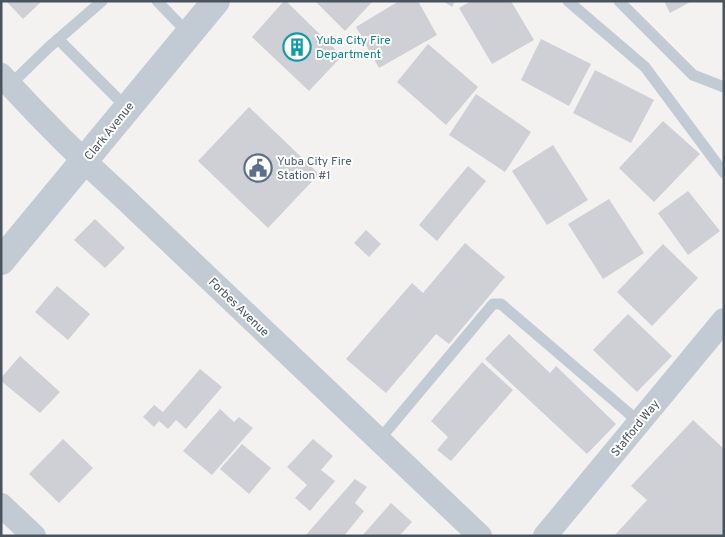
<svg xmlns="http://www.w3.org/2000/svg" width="725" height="537" font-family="Overpass,sans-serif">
<rect width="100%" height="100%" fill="#f4f1f1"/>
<g fill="#ced0d6">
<path d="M6 1H42L23 19Z"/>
<path d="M284 1H286L342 56 309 91 252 37Z"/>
<path d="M315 1H373L345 31Z"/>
<path d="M399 1H418L437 35 379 68 356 27Z"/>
<path d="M443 1H455L452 7Z"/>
<path d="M471 1H511L534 40 492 64 459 8Z"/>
<path d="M664 1H692L670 13Z"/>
<path d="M541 39 591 64 569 106 521 80Z"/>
<path d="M428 44 478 87 446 125 397 82Z"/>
<path d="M595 70 654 100 631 143 573 113Z"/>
<path d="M476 94 531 132 505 172 449 135Z"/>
<path d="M249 107 319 174 268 228 198 161Z"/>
<path d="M663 121 700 154 654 202 619 168Z"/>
<path d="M553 145 588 200 547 225 512 171Z"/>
<path d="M468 166 486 181 437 241 419 225Z"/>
<path d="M688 191 720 231 688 255 658 213Z"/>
<path d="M609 199 644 253 603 279 568 224Z"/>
<path d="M95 219 125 248 105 268 74 240Z"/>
<path d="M366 230 381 244 369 257 354 243Z"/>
<path d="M465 243 505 277 449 344 436 334 386 393 346 359 412 283 423 293Z"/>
<path d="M663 244 698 278 652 326 617 292Z"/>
<path d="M57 286 90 314 68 340 35 312Z"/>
<path d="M628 314 672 356 637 392 593 350Z"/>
<path d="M509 334 550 373 556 366 616 424 587 454 485 359Z"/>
<path d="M20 356 60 392 40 413 1 381V378Z"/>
<path d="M482 362 513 390 451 461 437 450 448 437 431 421Z"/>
<path d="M200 369 222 387 186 429 176 420 168 429 159 421 154 427 143 417 154 405 163 412Z"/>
<path d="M220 409 234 422 239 417 253 428 212 475 183 451Z"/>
<path d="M693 420 724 449V536H614L647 500 631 486Z"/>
<path d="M63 439 93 468 59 503 29 474Z"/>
<path d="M313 439 333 456 321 470 335 481 310 511 295 498 307 485 287 467Z"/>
<path d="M242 444 271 468 249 494 220 469Z"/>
<path d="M355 479 367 487 355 503 364 511 344 536H305Z"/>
<path d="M391 503 412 522 399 536H362Z"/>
</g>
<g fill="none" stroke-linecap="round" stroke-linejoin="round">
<g stroke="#c2cbd3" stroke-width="11">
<path d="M157 1 189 34"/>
<path d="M568 1 645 67 724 173"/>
<path d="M619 1 693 75 724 87"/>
<path d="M58 39 127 108"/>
<path d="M10 85 48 48 102 1"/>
<path d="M379 440 493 304H501L639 422"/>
</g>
<g stroke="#c2cbd3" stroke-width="24">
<path d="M1 75C40 118 80 158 122 196L480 536"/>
<path d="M1 505 34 536"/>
<path d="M545 536 724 320"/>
</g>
<path stroke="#c2cbd3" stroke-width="28" d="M1 261 216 1"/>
</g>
<defs>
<g id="building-ring" transform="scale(1.4375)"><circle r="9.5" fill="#fff" stroke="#0f9aa8" stroke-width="1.5"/><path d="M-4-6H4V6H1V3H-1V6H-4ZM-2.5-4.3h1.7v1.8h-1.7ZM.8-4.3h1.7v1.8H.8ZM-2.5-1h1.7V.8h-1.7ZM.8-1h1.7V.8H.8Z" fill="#0f9aa8"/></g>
<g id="civic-ring" transform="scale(1.4375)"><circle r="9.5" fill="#fff" stroke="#5c6f8a" stroke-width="1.5"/><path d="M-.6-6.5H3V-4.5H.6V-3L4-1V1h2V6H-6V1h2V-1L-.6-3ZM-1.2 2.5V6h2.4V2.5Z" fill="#5c6f8a"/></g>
</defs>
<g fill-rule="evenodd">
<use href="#building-ring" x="297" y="47"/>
<use href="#civic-ring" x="258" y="168"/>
</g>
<g text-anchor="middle" stroke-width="4" stroke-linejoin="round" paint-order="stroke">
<g font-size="12" fill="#0d838f" stroke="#fff" text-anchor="start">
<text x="316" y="44">Yuba City Fire<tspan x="316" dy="14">Department</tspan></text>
</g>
<g font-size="12" fill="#49545f" stroke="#fff">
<text transform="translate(109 131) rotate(-51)" y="4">Clark Avenue</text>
<text transform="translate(239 307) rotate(44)" y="4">Forbes Avenue</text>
<text transform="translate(635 428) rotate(-51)" y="4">Stafford Way</text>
</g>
<g font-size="12" fill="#4e5e75" stroke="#fff" text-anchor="start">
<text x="277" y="165">Yuba City Fire<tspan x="277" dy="14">Station #1</tspan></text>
</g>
</g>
<rect width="725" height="537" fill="none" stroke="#49545f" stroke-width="5"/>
</svg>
